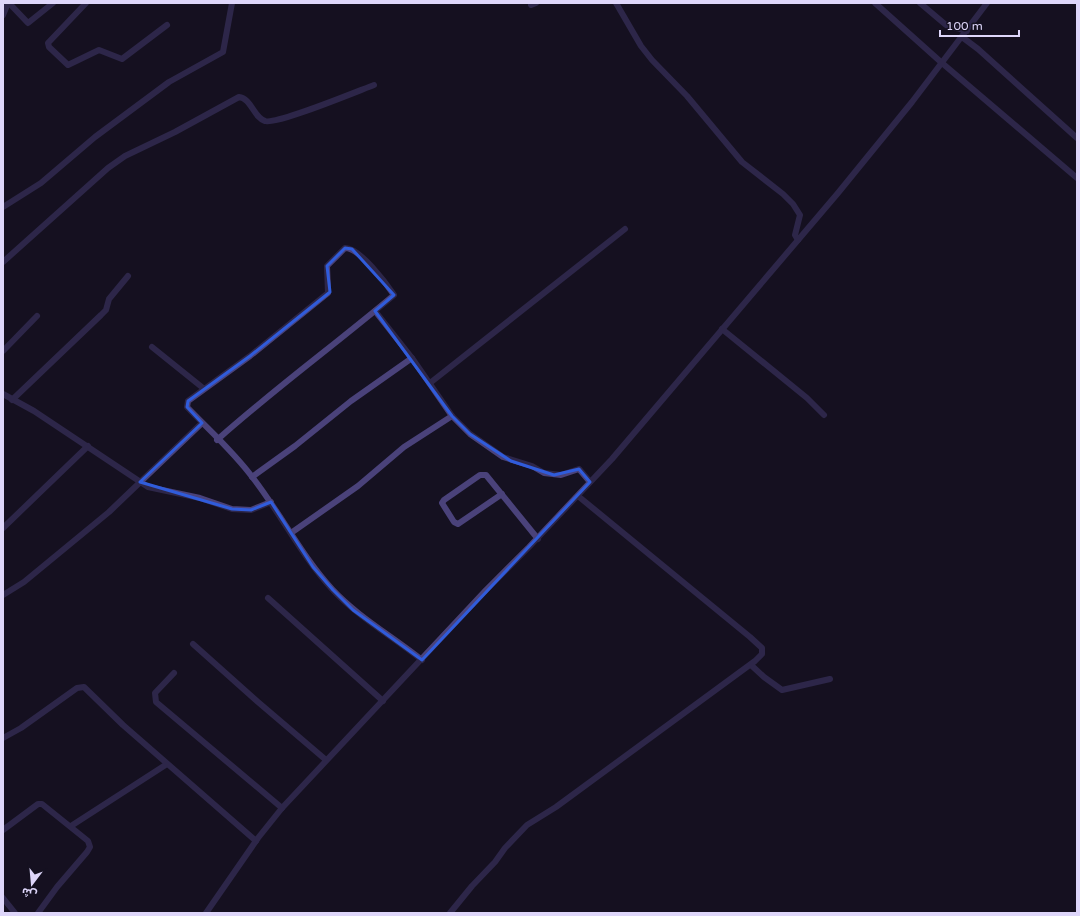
<svg xmlns="http://www.w3.org/2000/svg" width="1080" height="916" font-family="'Varela Round','Noto Sans Arabic',sans-serif">
<rect width="100%" height="100%" fill="#151121"/>
<g fill="none" stroke-linecap="round" stroke-linejoin="round">
<g stroke="#4a427a" stroke-width="6">
<path d="M9 3 28 23 53 3"/>
<path d="M86 3 48 43 49 47 68 65 99 50 122 59 167 25"/>
<path d="M616 3 641 46 652 60 687 96 742 162 783 194 793 204 800 215 795 235 798 240"/>
<path d="M875 3 942 63 1077 178"/>
<path d="M920 3 946 25 967 31"/>
<path d="M531 5 536 3"/>
<path d="M3 15 8 3"/>
<path d="M962 37 978 49 1077 138"/>
<path d="M3 207 41 183 95 137 169 82 223 52 232 3"/>
<path d="M3 262 108 168 125 156 175 132 239 97C251 98 254 118 265 121 276 125 358 91 374 85"/>
<path d="M375 311 412 358 452 416 470 434 503 457 532 466 544 473 561 475 579 469 590 482"/>
<path d="M722 329 807 398 824 415"/>
<path d="M152 347 203 388"/>
<path d="M3 351 37 316"/>
<path d="M430 383 625 229"/>
<path d="M3 394 34 411 148 487 200 498 232 509 251 510 271 502"/>
<path d="M12 400 101 315 106 310 109 299 128 276"/>
<path d="M217 440C274 389 336 344 394 295 386 283 360 248 345 248L327 266 328 293 250 356 188 401 187 407C209 430 234 452 253 478 281 514 301 555 332 589 358 617 392 636 422 660"/>
<path d="M252 477 295 446 351 401 412 358"/>
<path d="M502 494 458 524 454 522 442 503 444 500 480 475H486L538 539"/>
<path d="M3 528 88 446"/>
<path d="M291 533 358 486 404 447 452 416"/>
<path d="M3 595 24 582 109 512 202 423"/>
<path d="M268 598 383 701"/>
<path d="M193 644 258 702 326 760"/>
<path d="M751 665 764 677 782 690 830 679"/>
<path d="M174 673 155 693 156 702 282 808"/>
<path d="M3 738 21 728 77 688 84 687 123 725 256 841"/>
<path d="M71 826 167 764"/>
<path d="M3 830 38 804H42L88 841 90 847 87 852 57 887 38 913"/>
<path d="M3 898 15 913"/>
<path d="M206 913 258 838 282 808 486 590 529 547 612 459 838 193 912 102 987 3"/>
<path d="M450 913 472 886 495 862 505 848 527 825 556 807 755 661 762 654V648L750 637 578 496"/>
</g>
</g>
<path d="M0 0H1080V916H0ZM345 248 352 249 394 295 375 311 452 416 470 434 511 461 554 475 579 469 590 482 422 660 353 610 333 590 313 567 271 502 251 510 232 509 140 482 202 423 187 407 188 401 250 356 330 292 327 266Z" fill="#151121" fill-opacity=".55" fill-rule="evenodd"/>
<path fill="none" stroke="#305cdb" stroke-width="3" stroke-linejoin="round" d="M345 248 352 249 394 295 375 311 452 416 470 434 511 461 554 475 579 469 590 482 422 660 353 610 333 590 313 567 271 502 251 510 232 509 140 482 202 423 187 407 188 401 250 356 330 292 327 266Z"/>
<rect width="1080" height="916" fill="none" stroke="#ded6fa" stroke-width="8"/>
<g transform="translate(32 884) rotate(196)" stroke="#151121" stroke-width="3" paint-order="stroke">
<path d="M0-3L7 15L0 10L-7 15Z" fill="#ded6fa"/>
<text y="-6" font-size="11" font-weight="bold" text-anchor="middle" fill="#ded6fa">ش</text>
</g>
<path d="M940 30v6h79v-6" fill="none" stroke="#ded6fa" stroke-width="2"/>
<text x="946" y="30" font-size="12" fill="#ded6fa" stroke="#151121" stroke-width="3" paint-order="stroke">100 m</text>
</svg>
